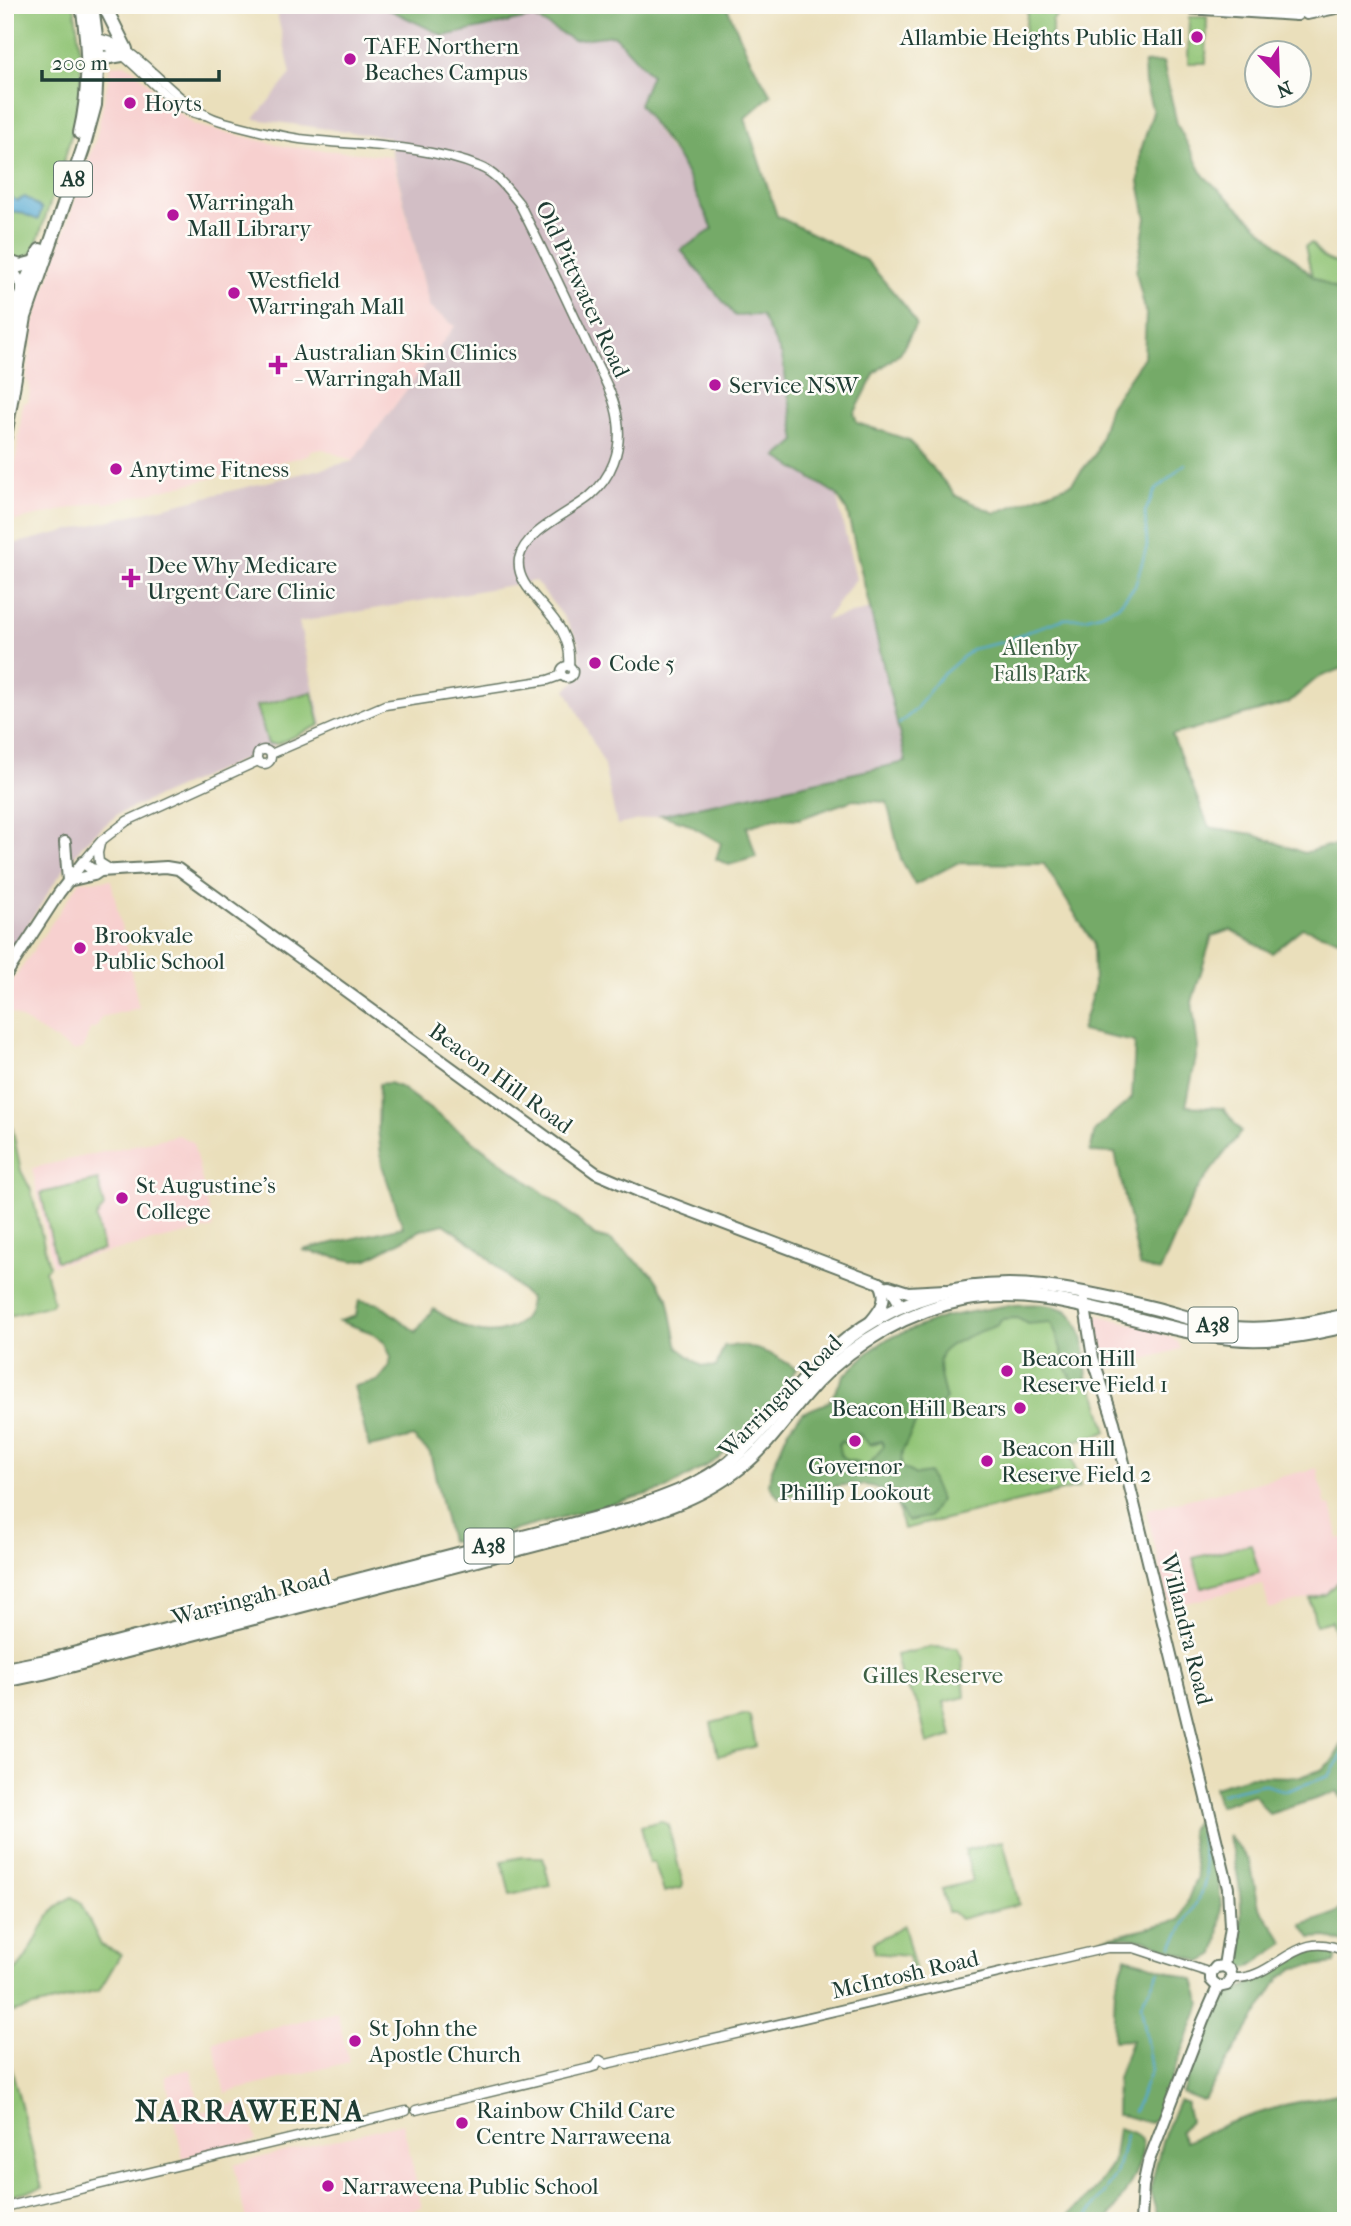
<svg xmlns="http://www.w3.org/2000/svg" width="1351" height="2226" font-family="'IM FELL French Canon',serif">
<rect width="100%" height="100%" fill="#fdfcf7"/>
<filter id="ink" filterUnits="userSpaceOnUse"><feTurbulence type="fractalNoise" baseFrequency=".0143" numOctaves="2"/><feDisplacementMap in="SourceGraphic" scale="14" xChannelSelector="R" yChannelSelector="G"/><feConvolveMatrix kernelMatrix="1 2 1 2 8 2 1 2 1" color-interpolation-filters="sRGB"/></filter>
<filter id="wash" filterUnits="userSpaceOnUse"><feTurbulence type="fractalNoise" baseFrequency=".00686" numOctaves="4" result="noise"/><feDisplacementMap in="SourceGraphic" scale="28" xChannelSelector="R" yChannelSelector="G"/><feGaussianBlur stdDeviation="1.57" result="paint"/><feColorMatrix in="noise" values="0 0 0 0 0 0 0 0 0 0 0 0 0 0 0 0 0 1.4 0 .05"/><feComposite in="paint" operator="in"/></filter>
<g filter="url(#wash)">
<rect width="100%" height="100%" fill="#eadfbb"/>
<g fill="#f7d0cf">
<path d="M124 64 135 70 168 104 195 125 288 147 392 156 430 308 455 326 353 461 323 449 311 451 310 455 104 504 103 501 15 521 9 513 23 402H28L30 390 29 382 26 381 34 332 32 331 33 325 96 138 111 65Z"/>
<path d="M111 880 139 1008 102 1017 96 1028 90 1029 84 1048 73 1051 5 1009V992L80 881Z"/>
<path d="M178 1135 193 1142 213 1228 52 1265 32 1168Z"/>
<path d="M1097 1315 1156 1330 1178 1342 1181 1349 1107 1369 1104 1367 1096 1334Z"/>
<path d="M1317 1468 1326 1506 1331 1505 1339 1539 1346 1537V1573L1326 1594 1269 1609 1263 1584 1170 1607 1146 1511 1148 1509Z"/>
<path d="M337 2012 349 2062 225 2093 213 2042Z"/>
<path d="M191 2069 201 2112 247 2101 256 2141 183 2158 165 2075Z"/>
<path d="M403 2123 422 2208 371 2221H246L234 2164Z"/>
</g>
<path fill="#d2bec5" d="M275 5H380L444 36 533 17 573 40 614 35 651 75 639 105 669 149 680 161 713 229 681 250 761 315 782 356 796 441 777 457 836 494 856 579 825 620 871 609 906 762 617 825 603 762 566 689 582 676 578 641 564 617 535 581 299 622 322 725 118 814 85 842 57 879 5 961V579L10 575 5 546 353 461 455 326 430 308 388 137 254 119 291 74Z"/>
<g fill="#91c476" stroke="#588055" stroke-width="2">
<path d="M5 5H74C77 29 82 52 81 76 79 129 51 197 35 249L25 259H16L5 250Z"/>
<path d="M1028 7 1061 9 1052 21V33L1048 40 1024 39Z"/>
<path d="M1189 17H1207L1206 63H1188Z"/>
<path d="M1312 243C1324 262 1327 259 1346 266V295L1312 276 1305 246Z"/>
<path d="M312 692 320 725 277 744H268L257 706Z"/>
<path d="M5 1092 21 1171 31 1190 49 1266 45 1271 53 1301 51 1305 5 1317Z"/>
<path d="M98 1180 104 1207 96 1218 103 1250 56 1261 41 1193Z"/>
<path d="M1063 1309 1068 1311 1073 1321 1088 1379 1097 1397 1107 1432 1068 1443 1080 1487 903 1529 890 1471 922 1328Z"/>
<path d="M854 1433 859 1434 871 1445 881 1441 885 1446 865 1469 857 1462 846 1460 841 1455 838 1445Z"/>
<path d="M1251 1544 1259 1573 1202 1588 1193 1558Z"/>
<path d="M1346 1573V1630L1335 1633 1331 1621 1316 1625 1310 1599 1326 1594Z"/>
<path d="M932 1647 957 1648 962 1658 965 1697 944 1702 952 1736 927 1744 919 1707 901 1678 896 1655Z"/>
<path d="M747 1714 750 1717 756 1746 718 1756 711 1723Z"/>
<path d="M661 1821 668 1825 683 1884 682 1888 664 1892 654 1862 649 1863 641 1826Z"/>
<path d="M1003 1841 1019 1904 960 1919 953 1912H948L942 1889 973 1881 965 1850Z"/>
<path d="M522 1857H543L550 1886 510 1895 502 1861Z"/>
<path d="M72 1897 80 1902 101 1945 121 1954 99 1991 5 2014V1978C37 1961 37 1912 72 1897Z"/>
<path d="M904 1925 918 1981 914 1982 908 1956 874 1953 873 1943Z"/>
<path d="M5 2043 42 2188 5 2196Z"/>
</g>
<g fill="#74aa67" stroke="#4a744e" stroke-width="2" fill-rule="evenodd">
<path d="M380 5H514L522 9 531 5H726L749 57 771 95 745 118 777 216 867 261 906 307 916 324 901 352 875 373 854 414 857 423 909 440 956 496 995 513 1071 484 1096 453 1110 406 1144 357 1146 314 1136 272 1146 218 1139 182 1140 153 1153 112 1145 83 1144 63 1163 62 1177 124 1204 176 1312 276 1346 295V667L1317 678 1288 703 1172 735 1209 827 1252 834 1304 853 1327 846 1346 847V950L1342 940 1302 928 1272 953 1231 930 1212 936 1192 1002 1198 1048 1186 1106 1223 1108 1241 1132 1194 1193 1160 1272 1140 1266 1115 1153 1090 1152 1095 1130 1132 1098 1135 1042 1081 1031 1094 988 1093 943 1044 864 957 863 915 885 901 860 887 802 853 800 799 819 776 818 747 827 756 857 729 865 716 859 721 843 684 822 661 815 906 762 847 511 836 494 777 457 796 441 782 356 761 315 735 316 681 250 713 229 680 161 639 104 651 75 614 35 573 40 533 17 444 36Z"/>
<path d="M389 1083 400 1087 565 1209 595 1236 610 1240 653 1275 668 1298 678 1348 702 1366 716 1367 724 1346C750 1343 775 1354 796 1369L772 1405 746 1433 718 1459 666 1489 464 1544 450 1541 430 1453 413 1437 369 1447 354 1386 378 1381 389 1367 391 1357 385 1343 370 1332 339 1321 356 1316 359 1300 379 1304 416 1332 433 1309C444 1315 455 1323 467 1328 494 1339 528 1330 530 1299L478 1248 444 1224 421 1230 368 1259 354 1261 302 1250 403 1227 382 1165 378 1128 379 1084Z"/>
<path d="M1009 1305C1026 1305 1048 1302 1064 1310 1083 1318 1088 1360 1086 1379L1077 1386C1061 1367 1063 1342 1050 1322L1028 1324 1017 1318 1002 1319 998 1325C985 1330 945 1343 941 1355 936 1367 943 1387 946 1399L934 1413 916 1422 902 1452 901 1467 916 1475 929 1473 940 1500 929 1517 907 1521C901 1510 892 1498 882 1491 860 1475 804 1493 779 1498L769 1485 771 1471 788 1431 802 1413 829 1402 844 1376 870 1351 889 1338 944 1317ZM854 1433 859 1434 869 1444 881 1441 884 1446 865 1469 857 1462 846 1460 841 1455 838 1444 841 1441 847 1445Z"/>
<path d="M1346 1737V1803L1337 1792 1269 1814 1254 1794 1219 1806 1214 1787 1251 1776 1300 1777 1321 1770 1333 1760Z"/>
<path d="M1201 1811C1214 1860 1230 1904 1215 1954L1202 1962 1145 1940 1126 1937 1100 1939 1180 1920 1197 1876 1190 1831Z"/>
<path d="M1228 1835 1250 1862 1259 1907 1285 1943 1248 1968 1240 1966C1234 1956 1238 1946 1240 1934 1244 1900 1237 1867 1228 1835Z"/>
<path d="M1346 1907V1944L1327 1937 1311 1938 1302 1925 1329 1916Z"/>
<path d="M1320 1950 1337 1954 1335 1963 1295 1968 1280 1978 1204 2099 1200 2100 1182 2093C1191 2069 1207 2015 1224 1999 1237 1988 1252 1984 1266 1975 1284 1963 1298 1951 1320 1950Z"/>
<path d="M1126 1957 1194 1980 1201 2003 1156 2118 1151 2123C1138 2121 1129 2115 1116 2115L1117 2078 1132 2040 1113 2041 1115 1987Z"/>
<path d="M1346 2092V2221H1159L1150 2191 1162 2141 1179 2100 1187 2103C1186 2110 1189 2114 1190 2121L1180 2131 1186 2142 1228 2123 1288 2104Z"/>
<path d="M1118 2128C1124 2130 1134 2132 1138 2136 1155 2152 1117 2206 1107 2221H1062L1092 2193 1113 2163Z"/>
</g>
<path fill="#55a9d1" stroke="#3a7382" stroke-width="2" d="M5 193 17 201 25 197 42 209 38 220 19 212 5 211Z"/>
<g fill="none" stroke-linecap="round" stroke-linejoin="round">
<g stroke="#55a9d1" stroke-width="2">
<path d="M899 724 915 710 940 677 972 649 1008 641 1031 630 1064 619 1085 618 1100 614 1118 606 1135 586 1147 546 1145 512 1155 491 1185 464"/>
<path d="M1222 1794 1262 1784 1285 1791 1329 1776 1346 1749"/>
<path d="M1172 1947 1202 1892 1206 1877 1200 1830"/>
<path d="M1134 2112 1151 2070 1141 2004 1159 1971"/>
<path d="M1086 2221 1091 2210 1116 2175 1126 2135"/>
</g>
</g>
</g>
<g filter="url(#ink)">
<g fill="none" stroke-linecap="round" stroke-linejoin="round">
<g stroke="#667663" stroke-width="11">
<g id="minor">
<path d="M94 38C139 41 173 108 221 121 247 128 274 135 300 139 359 146 424 144 480 167 496 173 508 190 519 203 543 250 566 298 588 346 599 370 615 395 618 421 622 450 612 477 589 497 569 513 524 532 519 559 514 597 574 614 569 666"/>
<path d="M93 46H106L118 52C143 69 175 115 206 115"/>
<circle cx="567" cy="672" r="6"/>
<circle cx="264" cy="757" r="7"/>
<path d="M271 754 385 705 548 680 562 675"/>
<path d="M100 844 98 853 99 862 110 869"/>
<path d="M83 862 101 841 127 821 258 761"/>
<path d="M1232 1978C1276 1981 1296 1925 1346 1952"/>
<path d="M416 2110 590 2068 596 2066 600 2060 606 2064 1107 1948H1134L1211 1973"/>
<path d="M5 2207 406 2111"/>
</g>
</g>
<g stroke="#667663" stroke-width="14">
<g id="major">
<path d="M1142 5 1297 15"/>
<path d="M1297 15 1301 10 1307 14 1346 6"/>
<path d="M7 260 25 291"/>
<path d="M5 278 15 314"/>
<path d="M65 842 68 881"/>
<path d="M68 881 94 875 100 871"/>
<path d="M5 976 59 893 83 862 91 869 100 871 166 867 178 869 596 1173 638 1191 877 1282 892 1290 901 1306"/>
<path d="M889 1286 908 1292 945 1290"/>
<path d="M1084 1301 1093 1358 1114 1422 1228 1888 1230 1927 1224 1966"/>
<path d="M871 1321C882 1308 888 1299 880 1283"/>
<path d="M1218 1987 1227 1985 1232 1978 1230 1970 1224 1966"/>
<path d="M1218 1987 1211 1980V1973L1216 1967 1224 1966"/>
<path d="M1141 2221 1143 2186 1148 2163 1203 2021 1218 1987"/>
</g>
</g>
<g stroke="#667663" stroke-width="16">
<g id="highway">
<path d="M104 5 126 49"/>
<path d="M98 59 122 55"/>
<path d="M80 133C90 91 89 48 82 5"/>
<path d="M9 262 20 266 35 262"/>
<path d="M8 373 15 314 24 286 40 250"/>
<path d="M5 437 25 317 83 149 95 105 98 52 92 5"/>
<path d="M5 1669 46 1661 631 1509C666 1497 701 1485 730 1461 759 1437 781 1406 806 1378 839 1340 883 1309 933 1295 1008 1274 1079 1290 1153 1308 1181 1315 1207 1325 1235 1328 1273 1331 1309 1324 1346 1315"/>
<path d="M5 1681 43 1673 588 1531C643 1516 697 1502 742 1466 766 1447 783 1422 802 1399 838 1354 890 1320 945 1304 1042 1276 1136 1329 1231 1338 1270 1342 1308 1335 1346 1326"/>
</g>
</g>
<use href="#minor" stroke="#fff" stroke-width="8"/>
<use href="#major" stroke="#fff" stroke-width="10"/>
<use href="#highway" stroke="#fff" stroke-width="12"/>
</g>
</g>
<g fill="#b5179e" stroke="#fdfcf7" stroke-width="2.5">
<circle cx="1197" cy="37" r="7"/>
<circle cx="350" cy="59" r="7"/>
<circle cx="130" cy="103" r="7"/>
<circle cx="173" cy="215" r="7"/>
<circle cx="234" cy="293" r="7"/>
<path d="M274.5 354.5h7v7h7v7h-7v7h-7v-7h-7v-7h7z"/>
<circle cx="715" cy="385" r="7"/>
<circle cx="116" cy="469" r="7"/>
<path d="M127.5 567.5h7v7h7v7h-7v7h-7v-7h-7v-7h7z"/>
<circle cx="595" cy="663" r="7"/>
<circle cx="80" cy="948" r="7"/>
<circle cx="122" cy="1198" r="7"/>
<circle cx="1007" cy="1371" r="7"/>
<circle cx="1020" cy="1408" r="7"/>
<circle cx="855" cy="1441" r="7"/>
<circle cx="987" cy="1461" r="7"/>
<circle cx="355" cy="2041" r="7"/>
<circle cx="462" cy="2123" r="7"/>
<circle cx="328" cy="2186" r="7"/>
</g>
<g text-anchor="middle" stroke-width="5" stroke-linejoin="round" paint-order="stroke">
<g fill="#fdfcf7" stroke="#62766e" stroke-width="2">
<rect x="54" y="161.5" width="38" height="35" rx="5"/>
<rect x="1188.5" y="1307.5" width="49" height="35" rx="5"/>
<rect x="464.5" y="1528.5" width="49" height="35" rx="5"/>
</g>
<g font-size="21" font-weight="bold" fill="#1f3d34">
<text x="73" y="186">A8</text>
<text x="1213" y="1332">A38</text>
<text x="489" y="1553">A38</text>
</g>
<g font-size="23" fill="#1f3d34" stroke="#fdfcf7" text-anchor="start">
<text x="1183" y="45" text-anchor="end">Allambie Heights Public Hall</text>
<text x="364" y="54">TAFE Northern<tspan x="364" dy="26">Beaches Campus</tspan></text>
<text x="144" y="111">Hoyts</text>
<text x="187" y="210">Warringah<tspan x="187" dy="26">Mall Library</tspan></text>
<text x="248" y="288">Westfield<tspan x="248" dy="26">Warringah Mall</tspan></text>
<text x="294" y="360">Australian Skin Clinics<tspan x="294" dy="26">- Warringah Mall</tspan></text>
<text x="729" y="393">Service NSW</text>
<text x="130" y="477">Anytime Fitness</text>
<text x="147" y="573">Dee Why Medicare<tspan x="147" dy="26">Urgent Care Clinic</tspan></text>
<text x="609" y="671">Code 5</text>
<text x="94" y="943">Brookvale<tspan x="94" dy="26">Public School</tspan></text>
<text x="136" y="1193">St Augustine's<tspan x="136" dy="26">College</tspan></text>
<text x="1021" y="1366">Beacon Hill<tspan x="1021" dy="26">Reserve Field 1</tspan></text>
<text x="1006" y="1416" text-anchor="end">Beacon Hill Bears</text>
<text x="1001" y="1456">Beacon Hill<tspan x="1001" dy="26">Reserve Field 2</tspan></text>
<text x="855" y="1474" text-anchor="middle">Governor<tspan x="855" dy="26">Phillip Lookout</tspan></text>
<text x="369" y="2036">St John the<tspan x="369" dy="26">Apostle Church</tspan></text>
<text x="476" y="2118">Rainbow Child Care<tspan x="476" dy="26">Centre Narraweena</tspan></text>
<text x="342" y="2194">Narraweena Public School</text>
</g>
<g font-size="23" fill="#1f3d34" stroke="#fdfcf7">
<text transform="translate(583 289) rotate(65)" y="8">Old Pittwater Road</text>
<text transform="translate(501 1078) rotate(36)" y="8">Beacon Hill Road</text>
<text transform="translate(780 1396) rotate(-45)" y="8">Warringah Road</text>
<text transform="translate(251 1597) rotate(-15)" y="8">Warringah Road</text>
<text transform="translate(1187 1629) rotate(76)" y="8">Willandra Road</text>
<text transform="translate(905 1974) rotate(-13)" y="8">McIntosh Road</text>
</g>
<g font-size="23" fill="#3c5f44" stroke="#fdfcf7">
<text x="1040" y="655">Allenby<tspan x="1040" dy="26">Falls Park</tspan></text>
<text x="933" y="1683">Gilles Reserve</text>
</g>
<g font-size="30" font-weight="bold" letter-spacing="2" fill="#1f3d34" stroke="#fdfcf7">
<text x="250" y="2121">NARRAWEENA</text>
</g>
</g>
<rect width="1351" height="2226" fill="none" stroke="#fdfcf7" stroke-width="28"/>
<g transform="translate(1278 74) rotate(157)"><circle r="33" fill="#fdfcf7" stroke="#a4b0a9" stroke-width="2"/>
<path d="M0-5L12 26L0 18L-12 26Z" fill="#b5179e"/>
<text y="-10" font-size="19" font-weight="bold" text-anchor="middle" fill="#1f3d34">N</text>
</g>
<path d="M42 70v10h177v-10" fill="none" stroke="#1f3d34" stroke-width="3.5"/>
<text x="52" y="70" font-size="21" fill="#1f3d34" stroke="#fdfcf7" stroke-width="5" paint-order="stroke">200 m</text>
</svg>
